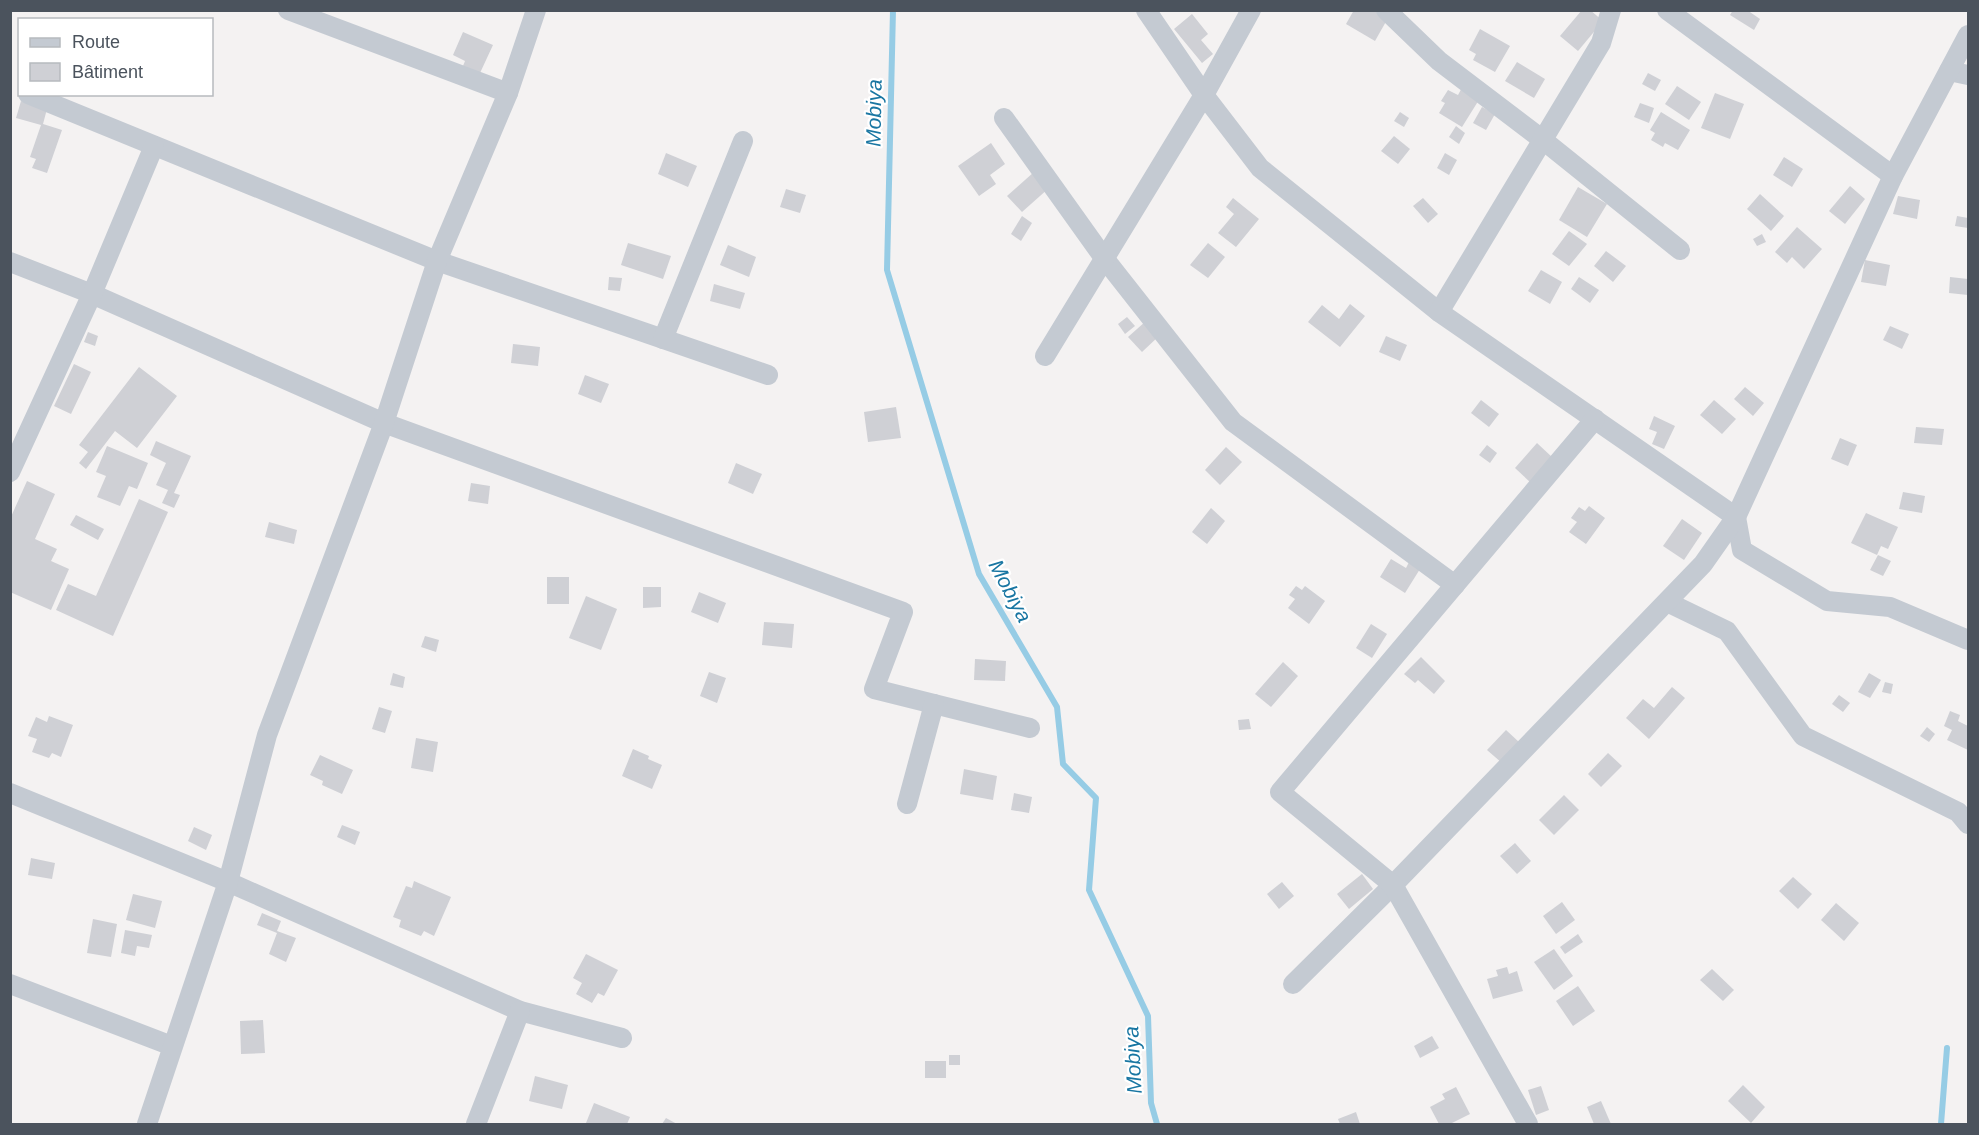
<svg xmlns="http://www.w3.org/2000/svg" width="1979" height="1135" font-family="Arial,sans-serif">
<rect width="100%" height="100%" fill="#f4f2f2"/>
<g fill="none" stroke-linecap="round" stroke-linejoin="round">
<g stroke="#96cce5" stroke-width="6">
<path d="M893 10 887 270 979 574 1057 707 1063 764 1096 798 1089 890 1148 1016 1151 1103 1157 1124"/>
<path d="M1941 1124 1947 1048"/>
</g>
</g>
<g fill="#cfd0d5">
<path d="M1354 10H1375L1388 18 1375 41 1346 24Z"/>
<path d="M1582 10H1590L1603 21 1578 51 1560 36Z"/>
<path d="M1733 10H1747L1760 19 1754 30 1730 15Z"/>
<path d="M1192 14 1208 34 1201 40 1213 54 1202 63 1174 29Z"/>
<path d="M1480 29 1510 46 1495 72 1473 60 1476 54 1469 50Z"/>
<path d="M463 32 493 45 480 73 463 66 465 61 453 55Z"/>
<path d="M1517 62 1545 79 1534 98 1505 81Z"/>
<path d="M1648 73 1661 80 1655 91 1642 84Z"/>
<path d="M1464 84 1482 95 1462 127 1439 113 1445 103 1441 101 1448 90 1458 95Z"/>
<path d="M1677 86 1701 102 1689 120 1665 104Z"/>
<path d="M1715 93 1744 104 1730 139 1701 128Z"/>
<path d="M21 101 47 109 43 124 62 130 47 173 32 168 36 159 30 157 41 125 16 118Z"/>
<path d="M1640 103 1654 108 1649 123 1634 117Z"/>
<path d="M1482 107 1495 114 1486 130 1473 123Z"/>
<path d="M1400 112 1409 118 1404 127 1394 121Z"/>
<path d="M1661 112 1690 130 1678 150 1665 143 1663 147 1651 140 1655 133 1650 130Z"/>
<path d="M1456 126 1465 133 1459 144 1449 137Z"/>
<path d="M1394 136 1410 149 1398 164 1381 151Z"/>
<path d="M991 143 1005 164 990 175 996 184 979 196 958 166Z"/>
<path d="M666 153 697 166 688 187 658 174Z"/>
<path d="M1445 153 1457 160 1449 175 1437 168Z"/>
<path d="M1784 157 1803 169 1792 187 1773 175Z"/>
<path d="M1034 172 1049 188 1022 212 1007 196Z"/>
<path d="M1850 186 1865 199 1845 224 1829 211Z"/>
<path d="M1578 187 1607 204 1587 237 1559 220Z"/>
<path d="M786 189 806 195 800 213 780 207Z"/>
<path d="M1760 194 1784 216 1771 231 1747 209Z"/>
<path d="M1898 196 1920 200 1917 219 1893 214Z"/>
<path d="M1233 198 1259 219 1236 247 1218 233 1234 214 1226 207Z"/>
<path d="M1423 198 1438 214 1428 223 1413 206Z"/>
<path d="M1022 216 1032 223 1021 241 1011 234Z"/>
<path d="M1957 216 1968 218V228L1955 226Z"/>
<path d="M1797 227 1822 249 1804 269 1792 257 1787 263 1775 252Z"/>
<path d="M1569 231 1587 244 1569 266 1552 254Z"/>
<path d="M1762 234 1766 242 1757 246 1753 239Z"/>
<path d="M628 243 671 256 663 279 621 265Z"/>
<path d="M1208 243 1225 257 1208 278 1190 265Z"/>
<path d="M728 245 756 257 749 277 720 265Z"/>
<path d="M1606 251 1626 266 1613 282 1594 266Z"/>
<path d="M1865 260 1890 265 1886 286 1861 282Z"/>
<path d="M1541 270 1562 282 1550 304 1528 291Z"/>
<path d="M609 277 622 278 620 291 608 290Z"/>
<path d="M1579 277 1599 290 1590 303 1571 289Z"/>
<path d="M1950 277 1968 279V295L1949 293Z"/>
<path d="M714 284 745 293 740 309 710 301Z"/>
<path d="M1350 304 1365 316 1340 347 1308 322 1322 305 1339 319Z"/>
<path d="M1127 317 1135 326 1125 334 1118 324Z"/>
<path d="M1146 321 1159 336 1142 352 1128 337Z"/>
<path d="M1890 326 1909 334 1902 349 1883 340Z"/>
<path d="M88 332 98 336 95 346 84 342Z"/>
<path d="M1386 336 1407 345 1400 361 1379 352Z"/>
<path d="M513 344 540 347 538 366 511 363Z"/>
<path d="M74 364 91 372 71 414 54 406Z"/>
<path d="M139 367 177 396 137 448 115 431 86 469 79 463 88 452 79 445Z"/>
<path d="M585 375 609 384 601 403 578 394Z"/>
<path d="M1745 387 1764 403 1753 416 1734 399Z"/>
<path d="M1481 400 1499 414 1489 427 1471 413Z"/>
<path d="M1714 400 1736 419 1722 434 1700 415Z"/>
<path d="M896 407 901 438 868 442 864 412Z"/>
<path d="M1654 416 1675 426 1664 449 1652 444 1657 432 1649 429Z"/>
<path d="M1916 427 1944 429 1942 445 1914 443Z"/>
<path d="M1840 438 1857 445 1848 466 1831 459Z"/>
<path d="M156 441 191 456 174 493 180 495 174 508 162 503 168 490 156 485 166 463 150 455Z"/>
<path d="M1537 443 1553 458 1531 483 1515 468Z"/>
<path d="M1487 445 1497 453 1490 463 1479 455Z"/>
<path d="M107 446 148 463 137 489 129 486 120 506 97 497 106 476 96 472Z"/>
<path d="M1226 447 1242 462 1220 485 1205 470Z"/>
<path d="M736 463 762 474 753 494 728 483Z"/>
<path d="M27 481 55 494 35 539 57 549 51 561 69 569 51 610 10 592V519Z"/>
<path d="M471 483 490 486 488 504 468 501Z"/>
<path d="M1903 492 1925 496 1922 513 1899 509Z"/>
<path d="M139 499 168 512 113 636 56 610 68 584 96 596Z"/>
<path d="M1589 506 1605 518 1586 544 1569 532 1577 522 1571 518 1579 507 1585 511Z"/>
<path d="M1211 508 1225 521 1207 544 1192 532Z"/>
<path d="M1866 513 1898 527 1888 549 1881 546 1877 555 1851 543Z"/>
<path d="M76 515 104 529 98 540 70 525Z"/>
<path d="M1682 519 1702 533 1684 560 1663 546Z"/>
<path d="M269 522 297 530 294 544 265 537Z"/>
<path d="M1878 555 1891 561 1883 576 1870 570Z"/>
<path d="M1391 559 1406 568 1409 562 1420 569 1405 593 1380 577Z"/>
<rect x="547" y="577" width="22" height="27"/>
<path d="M1296 586 1302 590 1305 586 1325 601 1309 624 1288 608 1295 599 1289 595Z"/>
<path d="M643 587H661V607L643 608Z"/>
<path d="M699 592 726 603 718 623 691 612Z"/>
<path d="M586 596 617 609 601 650 569 638Z"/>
<path d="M764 622 794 624 792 648 762 645Z"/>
<path d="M1371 624 1387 634 1372 658 1356 648Z"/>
<path d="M425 636 439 640 436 652 421 647Z"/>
<path d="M1421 657 1445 681 1434 694 1418 680 1415 683 1404 674Z"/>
<path d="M975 659 1006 661 1005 681 974 680Z"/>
<path d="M1283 662 1298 676 1271 707 1255 694Z"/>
<path d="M709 672 726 678 717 703 700 696Z"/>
<path d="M393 673 405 677 403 688 390 685Z"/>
<path d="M1869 673 1881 680 1870 698 1858 692Z"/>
<path d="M1885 682 1893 684 1891 694 1882 692Z"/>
<path d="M1672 687 1685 698 1649 739 1626 718 1643 699 1654 708Z"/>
<path d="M1839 695 1850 703 1843 712 1832 704Z"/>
<path d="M379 707 392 711 385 733 372 729Z"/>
<path d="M1950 711 1960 715 1958 721 1968 726V750L1947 740 1952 730 1944 726Z"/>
<path d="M49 716 73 725 61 757 52 753 49 758 32 752 37 739 28 736 36 717 47 722Z"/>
<path d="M1249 719 1251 729 1239 730 1238 720Z"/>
<path d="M1927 727 1935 734 1929 742 1920 736Z"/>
<path d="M1506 730 1520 743 1502 763 1487 750Z"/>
<path d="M416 738 438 742 433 772 411 768Z"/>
<path d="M633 749 649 756 648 759 662 765 652 789 622 776Z"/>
<path d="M1608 753 1622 766 1601 787 1588 774Z"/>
<path d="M320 755 353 770 342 794 322 785 323 781 310 775Z"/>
<path d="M964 769 997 776 993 800 960 794Z"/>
<path d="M1014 793 1032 797 1029 813 1011 810Z"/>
<path d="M1564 795 1579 810 1554 835 1539 820Z"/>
<path d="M342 825 360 832 355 845 337 837Z"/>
<path d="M194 827 212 835 206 850 188 841Z"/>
<path d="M1515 843 1531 861 1517 874 1500 856Z"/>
<path d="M31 858 55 863 52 879 28 875Z"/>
<path d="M1362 874 1373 889 1349 909 1337 894Z"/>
<path d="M1793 877 1812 894 1798 909 1779 891Z"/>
<path d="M414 881 451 897 434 936 424 931 421 936 399 927 401 920 393 917 406 886 412 888Z"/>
<path d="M1282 882 1294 896 1279 909 1267 894Z"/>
<path d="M133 894 162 901 155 928 126 920Z"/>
<path d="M1562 902 1575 920 1556 934 1543 916Z"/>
<path d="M1836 903 1859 923 1844 941 1821 920Z"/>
<path d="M262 913 281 921 277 931 296 938 286 962 269 954 277 933 257 925Z"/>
<path d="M93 919 117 924 111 957 87 953Z"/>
<path d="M125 930 152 935 149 948 137 946 135 956 121 953Z"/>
<path d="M1578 934 1583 942 1565 954 1560 947Z"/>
<path d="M1554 949 1573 976 1554 990 1534 962Z"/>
<path d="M586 954 618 970 604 996 598 993 592 1003 576 994 582 983 573 978Z"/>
<path d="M1507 967 1509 974 1517 971 1523 991 1493 999 1487 979 1498 976 1496 970Z"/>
<path d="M1712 969 1734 990 1723 1001 1700 980Z"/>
<path d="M1578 986 1595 1011 1573 1026 1556 1001Z"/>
<path d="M263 1020 265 1053 241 1054 240 1021Z"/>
<path d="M1432 1036 1439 1048 1420 1058 1414 1046Z"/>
<rect x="949" y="1055" width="11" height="10"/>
<rect x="925" y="1061" width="21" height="17"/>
<path d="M535 1076 568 1085 562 1109 529 1101Z"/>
<path d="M1743 1085 1765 1107 1751 1123 1728 1101Z"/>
<path d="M1541 1086 1549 1110 1536 1115 1528 1090Z"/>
<path d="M1456 1087 1470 1114 1450 1124H1439L1430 1107 1445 1099 1442 1094Z"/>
<path d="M1601 1101 1611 1124H1594L1587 1107Z"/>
<path d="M594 1103 630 1117 627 1124H591L586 1123Z"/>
<path d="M1356 1112 1360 1124H1340L1338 1119Z"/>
<path d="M666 1118 677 1124H662Z"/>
</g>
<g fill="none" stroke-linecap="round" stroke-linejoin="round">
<g stroke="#c4cad2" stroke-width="20">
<path d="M288 10 508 93"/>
<path d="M1146 10 1204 95 1260 168 1439 312 1736 517 1742 550 1827 601 1890 607 1968 640"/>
<path d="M1386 10 1439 61 1543 140 1680 250"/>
<path d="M1667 10 1893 176"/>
<path d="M1949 71 1968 75"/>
<path d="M28 94 437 261 768 375"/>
<path d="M1004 118 1104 258 1233 422 1455 585"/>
<path d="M10 262 92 294 384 423 903 612 874 689 1030 728"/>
<path d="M1439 312 1601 43 1611 10"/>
<path d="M663 339 743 141"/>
<path d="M1045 356 1204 95 1251 10"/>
<path d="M10 472 92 294 154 146"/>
<path d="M1667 602 1727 631 1803 736 1958 812 1968 824"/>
<path d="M10 793 228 882 520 1011 622 1038"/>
<path d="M907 804 934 704"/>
<path d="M10 984 172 1046"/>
<path d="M1293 984 1393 885 1703 564 1736 517 1893 176 1968 35"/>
<path d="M147 1124 228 882 267 735 384 423 437 261 508 93 536 10"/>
<path d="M476 1124 520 1011"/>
<path d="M1528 1124 1393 885 1280 792 1595 419"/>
</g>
</g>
<g text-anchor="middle" stroke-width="4.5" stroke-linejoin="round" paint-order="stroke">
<g font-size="21" font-style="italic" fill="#1976a2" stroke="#fff">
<text transform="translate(874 113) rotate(-89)" y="7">Mobiya</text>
<text transform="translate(1010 591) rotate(62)" y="7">Mobiya</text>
<text transform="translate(1133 1060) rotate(-93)" y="7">Mobiya</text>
</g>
</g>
<rect width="1979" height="1135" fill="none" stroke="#4b535d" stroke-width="24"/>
<rect x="18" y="18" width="195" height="78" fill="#ffffff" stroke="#b7babe" stroke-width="1.5"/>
<rect x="30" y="38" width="30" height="9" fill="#c4cad2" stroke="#b7babe" stroke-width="1.5"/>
<text x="72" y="48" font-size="18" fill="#4b535d">Route</text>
<rect x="30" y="63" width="30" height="18" fill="#cfd0d5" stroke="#b7babe" stroke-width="1.5"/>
<text x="72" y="78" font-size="18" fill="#4b535d">Bâtiment</text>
</svg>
